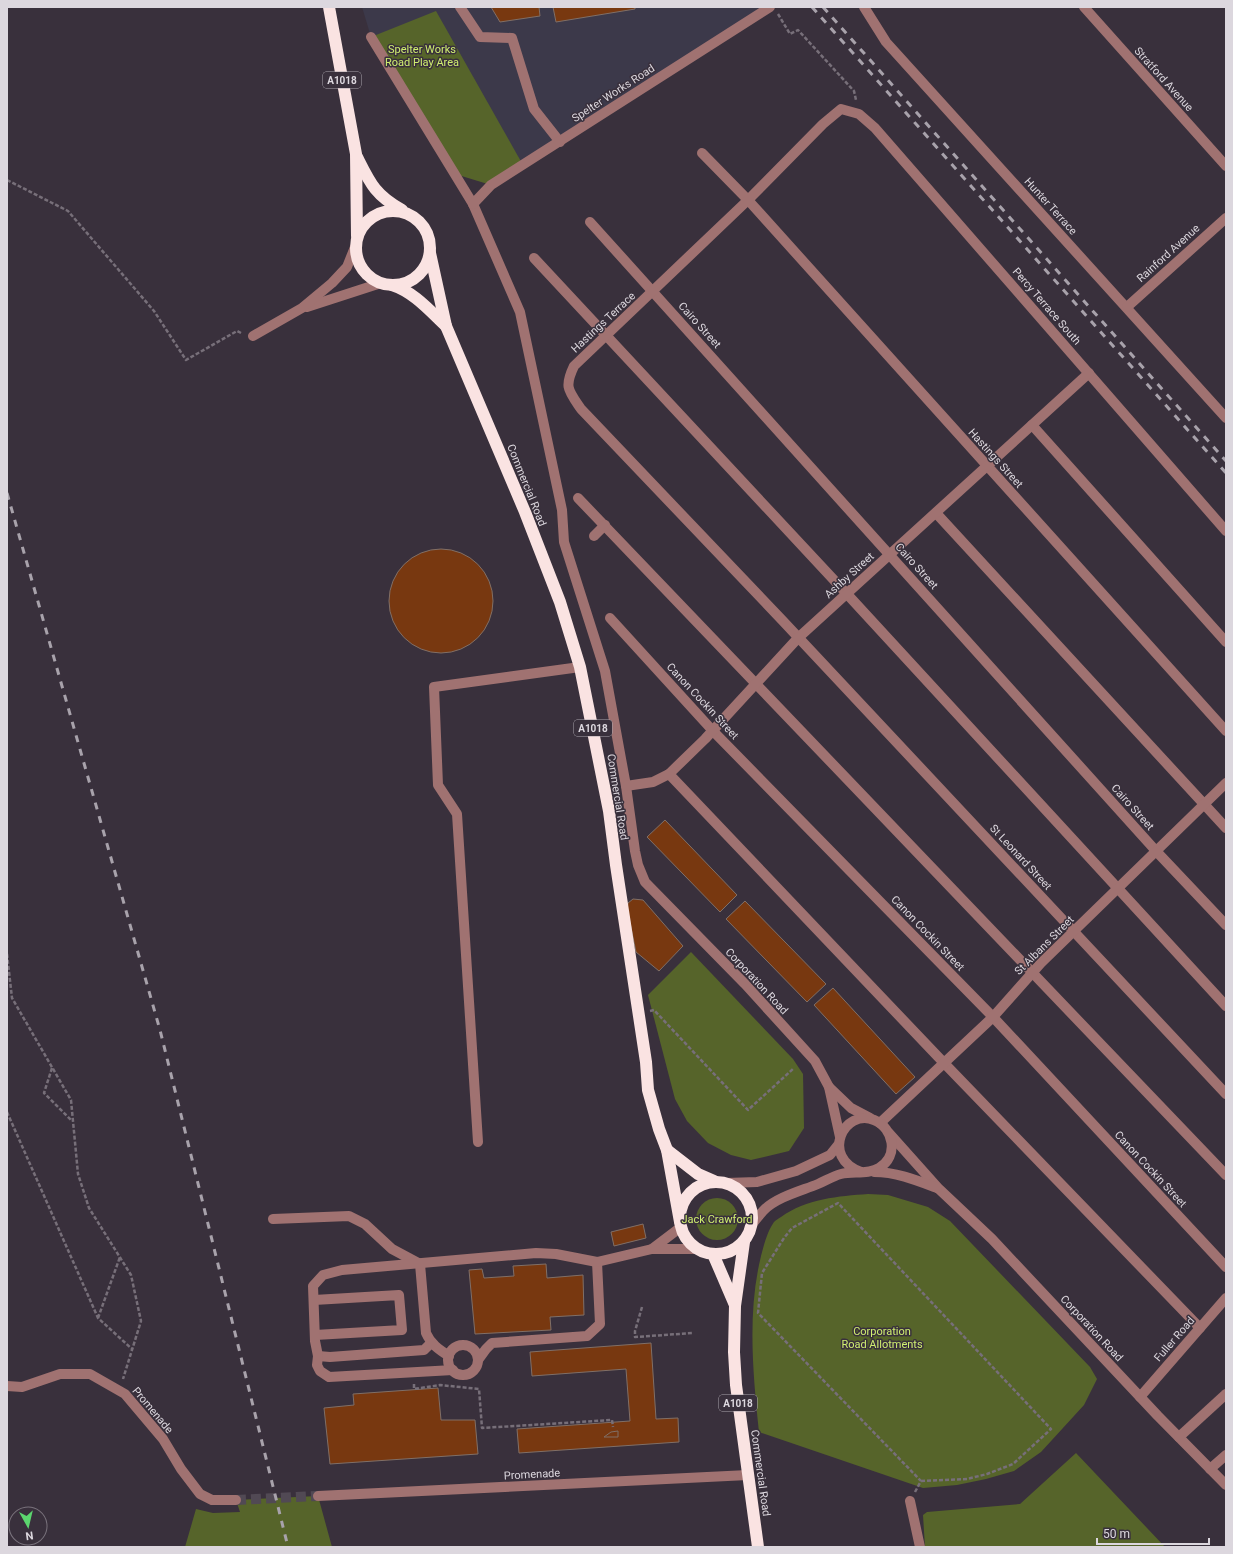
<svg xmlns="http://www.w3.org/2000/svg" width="1233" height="1554" font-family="Roboto,sans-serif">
<rect width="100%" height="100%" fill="#39303c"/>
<path fill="#3c394a" d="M362 7H770L522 166 371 37Z"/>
<g fill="#56642a">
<path d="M436 11 523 165 491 185 455 174 371 37Z"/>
<path d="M691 952 793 1059 803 1074 804 1128 789 1151 751 1160 731 1155 708 1143 687 1121 675 1099 648 995Z"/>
<path d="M868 1194 888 1195 928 1207 950 1221 1090 1367 1097 1379 1084 1405 1041 1452 1014 1471 986 1479 957 1485 923 1488 759 1432C753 1374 747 1313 761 1256 764 1245 767 1232 774 1222 776 1220 779 1218 781 1217 806 1199 839 1196 868 1194Z"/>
<circle cx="717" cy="1219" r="21"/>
<path d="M1076 1453 1165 1547H925L923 1515 927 1512 1020 1504Z"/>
<path d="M318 1496 332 1547H185L196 1509 213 1513 240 1512 236 1500Z"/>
</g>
<g fill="#783810" stroke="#806f67">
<path d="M491 7H539L540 16 500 22Z"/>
<path d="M553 7H635V9L556 22Z"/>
<circle cx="441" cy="601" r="52"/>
<path d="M665 820 737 895 720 912 647 837Z"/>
<path d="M633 899 643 900 683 946 659 971 636 952 627 908 628 903Z"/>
<path d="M745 901 826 984 807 1002 726 919Z"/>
<path d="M833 988 915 1077 896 1094 814 1005Z"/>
<path d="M643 1224 646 1238 614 1246 611 1232Z"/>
<path d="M546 1264 547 1278 583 1275 584 1315 550 1317 551 1330 475 1334 469 1270 482 1269 484 1278 514 1276 513 1266Z"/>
<path d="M651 1343 656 1419 678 1418 679 1442 519 1453 517 1429 630 1421 626 1369 532 1376 530 1352Z"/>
<path d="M438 1388 441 1420H475L478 1454 330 1464 324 1408 354 1405 353 1394Z"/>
<path d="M618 1431V1437H604L611 1432Z"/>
</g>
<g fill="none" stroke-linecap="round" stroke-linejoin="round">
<path stroke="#514954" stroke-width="10" stroke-dasharray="10 5" stroke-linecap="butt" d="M236 1500 318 1496"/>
<g stroke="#776f79" stroke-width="2.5" stroke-dasharray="4 2" stroke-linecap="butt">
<path d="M778 14 790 34 798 30 854 91 856 100"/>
<path d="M7 180 68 211 154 311 186 360 237 331 241 333"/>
<path d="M7 954 12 998 71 1100 78 1174 89 1208 131 1275 141 1321 123 1379"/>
<path d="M650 1011 654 1010 748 1110 794 1068"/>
<path d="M52 1068 44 1093 72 1121"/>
<path d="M7 1112 98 1318 132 1349"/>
<path d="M642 1307 635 1331V1337L693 1333"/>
<path d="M98 1318 120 1257"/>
<path d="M414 1384V1389L440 1385 479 1389 482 1428 612 1420 613 1427"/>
<path d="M915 1492 921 1481 758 1313 762 1273 784 1238 792 1228 838 1203 1051 1429 1013 1464 987 1474 967 1479 921 1481"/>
</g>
<g stroke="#a07271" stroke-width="10">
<path d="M460 7 480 37 512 38 534 109 560 142"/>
<path d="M864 7 886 42 1226 418"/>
<path d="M1084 7 1226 166"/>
<path d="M371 37 473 204 520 312 562 510 564 542 605 671 626 786 635 851 638 865 645 882 745 984 815 1061 829 1087 840 1137"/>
<path d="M702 153 748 200 1226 731"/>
<path d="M473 204 491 185 770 7"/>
<path d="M590 222 1156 851 1226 925"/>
<path d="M534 258 847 594 1226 1006"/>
<path d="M307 307 381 283"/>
<path d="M1127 307 1226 218"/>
<path d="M253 336 302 308 332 283 347 267 355 247"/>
<path d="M1032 425 1226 642"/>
<path d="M578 498 1226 1175"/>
<path d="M936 513 1226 828"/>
<path d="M1226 531 875 128 859 114 841 109 823 124 748 200 574 366C564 387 568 390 581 409L782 620 1226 1094"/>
<path d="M594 536 605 525"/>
<path d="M610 618 713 731 993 1017 1226 1267"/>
<path d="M669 774 944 1063 1200 1328"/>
<path d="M626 786 653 782 669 774 705 739 798 638 1089 373"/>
<path d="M829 1087 851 1108 870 1118"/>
<path d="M880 1123 993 1017 1041 963 1226 783"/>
<path d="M889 1133 939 1189 992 1239 1158 1416 1226 1485"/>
<path d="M478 1142 457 814 438 785 434 687 580 667"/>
<path d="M874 1172C896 1172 916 1180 937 1188"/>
<path d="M726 1183 757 1182 796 1171 830 1155 838 1145"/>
<path d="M273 1219 349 1216 365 1224 392 1249 420 1264 426 1333C431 1344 438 1349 449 1356"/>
<path d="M752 1224C756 1220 760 1214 764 1210 777 1197 801 1191 818 1184 825 1181 833 1176 841 1174 853 1171 868 1175 879 1168 899 1156 894 1128 874 1120 844 1108 820 1157 861 1172"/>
<path d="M652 1249 681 1227"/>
<path d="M314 1300 399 1295 402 1330 315 1335"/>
<circle cx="463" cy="1360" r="15"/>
<path d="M318 1356 330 1357 424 1350 431 1343"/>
<path d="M478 1360 486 1349 492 1343 587 1336 600 1324 597 1262"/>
<path d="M453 1370 329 1377 320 1371 317 1365 318 1356 315 1341 313 1286 323 1275 342 1270 536 1253 556 1254 597 1262 652 1249H697"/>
<path d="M7 1386 22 1387 60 1374H90L125 1394 163 1439 181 1469 200 1494 212 1500H236"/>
<path d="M1140 1397 1226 1298"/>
<path d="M1179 1437 1226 1394"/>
<path d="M1210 1469 1226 1455"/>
<path d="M318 1496 748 1475"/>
<path d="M910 1501 920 1547"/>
</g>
<g stroke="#fae3e2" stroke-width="12">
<path d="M329 7 356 154 357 236"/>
<path d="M357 157C370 183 375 195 402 210"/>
<circle cx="393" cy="248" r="37"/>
<path d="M430 253 446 326 525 512 560 602 580 667 609 811 616 865 646 1062 648 1090 659 1129 667 1150 680 1222"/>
<path d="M392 285C414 292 430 311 446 326"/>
<path d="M667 1150 698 1174 714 1181"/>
<circle cx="716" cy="1218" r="36"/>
<path d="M744 1242 735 1306 734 1352 736 1385 758 1547"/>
<path d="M713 1254 735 1305"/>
</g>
<g stroke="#a8a2ab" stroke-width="3" stroke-dasharray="7 7" stroke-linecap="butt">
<path d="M812 7 1226 473"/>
<path d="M823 7 1226 461"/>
<path d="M7 493 160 1030 288 1547"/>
</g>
</g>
<g text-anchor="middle" stroke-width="3" stroke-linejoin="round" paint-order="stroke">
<g fill="#39303c" stroke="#aba5ad" stroke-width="1">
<rect x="323" y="72" width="38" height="16" rx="3"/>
<rect x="574" y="720" width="38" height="16" rx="3"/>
<rect x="719" y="1395" width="38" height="16" rx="3"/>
</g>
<g font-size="10" font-weight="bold" fill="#dcd7de">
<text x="342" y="84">A1018</text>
<text x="593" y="732">A1018</text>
<text x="738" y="1407">A1018</text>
</g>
<g font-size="11" fill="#d0ef70" stroke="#39303c">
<text x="422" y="53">Spelter Works<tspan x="422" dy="13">Road Play Area</tspan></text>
<text x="717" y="1223">Jack Crawford</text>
<text x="882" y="1335">Corporation<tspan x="882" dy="13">Road Allotments</tspan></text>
</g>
<g font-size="11" fill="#dcd7de" stroke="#39303c">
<text transform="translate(1164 79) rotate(48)" y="4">Stratford Avenue</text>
<text transform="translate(613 93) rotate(-33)" y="4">Spelter Works Road</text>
<text transform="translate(1051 206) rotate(48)" y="4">Hunter Terrace</text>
<text transform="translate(1168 253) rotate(-42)" y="4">Rainford Avenue</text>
<text transform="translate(1047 306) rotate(49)" y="4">Percy Terrace South</text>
<text transform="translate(603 322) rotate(-43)" y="4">Hastings Terrace</text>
<text transform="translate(700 325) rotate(48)" y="4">Cairo Street</text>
<text transform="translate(996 458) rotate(48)" y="4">Hastings Street</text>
<text transform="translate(527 485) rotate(68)" y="4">Commercial Road</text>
<text transform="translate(917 566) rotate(48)" y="4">Cairo Street</text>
<text transform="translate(849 575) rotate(-42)" y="4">Ashby Street</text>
<text transform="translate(703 701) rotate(47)" y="4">Canon Cockin Street</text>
<text transform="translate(618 797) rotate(81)" y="4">Commercial Road</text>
<text transform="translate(1133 807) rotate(48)" y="4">Cairo Street</text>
<text transform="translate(1021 857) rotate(47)" y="4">St Leonard Street</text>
<text transform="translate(928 933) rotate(46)" y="4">Canon Cockin Street</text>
<text transform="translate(1044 945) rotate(-45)" y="4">St Albans Street</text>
<text transform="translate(757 981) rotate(47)" y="4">Corporation Road</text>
<text transform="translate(1151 1169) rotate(47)" y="4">Canon Cockin Street</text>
<text transform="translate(1092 1328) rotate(47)" y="4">Corporation Road</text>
<text transform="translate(1174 1339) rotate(-49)" y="4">Fuller Road</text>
<text transform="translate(153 1410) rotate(50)" y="4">Promenade</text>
<text transform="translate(761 1473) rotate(82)" y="4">Commercial Road</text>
<text transform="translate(532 1474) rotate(-3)" y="4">Promenade</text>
</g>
</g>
<rect width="1233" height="1554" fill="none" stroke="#dcd7de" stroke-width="16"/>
<g transform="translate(28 1526) rotate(172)"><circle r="19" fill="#39303c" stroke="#7a737d"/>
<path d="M0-3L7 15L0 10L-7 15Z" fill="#5bd56e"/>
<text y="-6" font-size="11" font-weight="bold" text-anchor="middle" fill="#dcd7de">N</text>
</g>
<path d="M1097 1538v6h112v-6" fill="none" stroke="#dcd7de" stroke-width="2"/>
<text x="1103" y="1538" font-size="12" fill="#dcd7de" stroke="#39303c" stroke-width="3" paint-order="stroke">50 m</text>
</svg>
